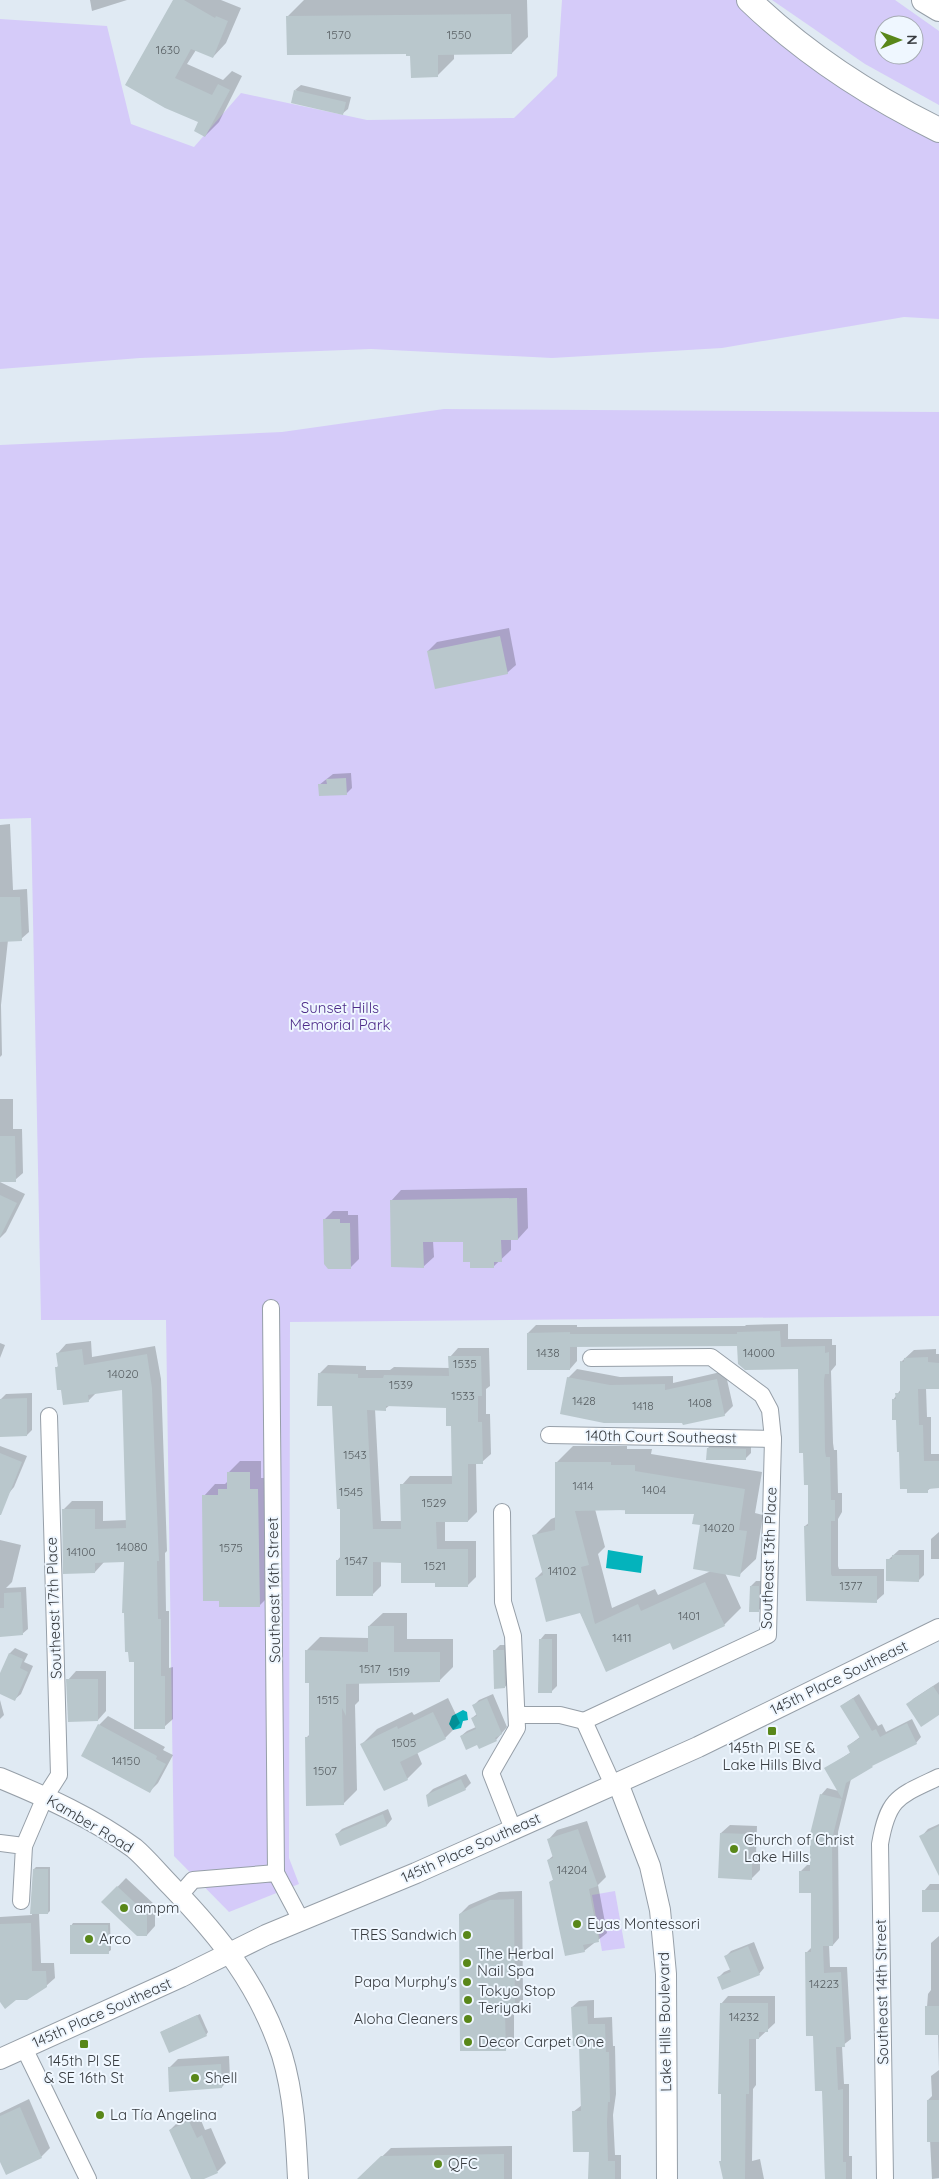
<svg xmlns="http://www.w3.org/2000/svg" width="939" height="2179" font-family="Quicksand,sans-serif">
<rect width="100%" height="100%" fill="#e0eaf3"/>
<g fill="#d5cbf9" fill-rule="evenodd">
<path d="M562 0H742L880 113 939 143V319L904 317 722 348 552 358 371 349 140 358 0 369V19L107 26 131 124 194 147 241 93 367 120 514 118 557 76Z"/>
<path d="M772 0H895L939 31V105L865 64ZM884 25H914V55H884Z"/>
<path d="M444 409 939 412V1316L290 1322 289 1858 299 1884 229 1912 174 1856 166 1320H41L31 818 0 819V445L282 432Z"/>
<path d="M615 1891 625 1948 602 1951 592 1895Z"/>
</g>
<g fill="#04b3bc">
<path d="M608 1550 643 1556 641 1573 606 1568Z"/>
<path d="M463 1710 467 1712 468 1720 463 1721 461 1728 453 1730 449 1724 452 1716Z"/>
</g>
<g fill="#0003" fill-rule="evenodd">
<path d="M90 0H127L92 11Z"/>
<path d="M175 0H221L241 8 226 43 213 57 196 50 187 64 223 80 232 71 242 76 219 122 205 136 200 122 166 107Z"/>
<path d="M304 0H527L528 37 512 53 454 54V59L438 75 407 53 287 17Z"/>
<path d="M301 85 351 97 348 109 342 114 295 90Z"/>
<path d="M509 628 516 665 507 673 428 651 437 642Z"/>
<path d="M351 773 352 788 346 794 319 785 333 774Z"/>
<path d="M10 824 13 890 27 889 29 932 21 939 8 940 1 1005 2 1055 0 1057V825Z"/>
<path d="M0 1099H13V1129H22L23 1173 15 1180 0 1181Z"/>
<path d="M0 1182 25 1194 6 1232 0 1238Z"/>
<path d="M527 1188 528 1228 518 1239H511V1250L493 1267 471 1261 464 1240 433 1241 434 1257 423 1267 391 1201 401 1190Z"/>
<path d="M333 1211H348V1215H358L359 1259 351 1267 324 1220Z"/>
<path d="M788 1324V1339H832V1345H836V1365L831 1371 833 1443 834 1450H837L838 1493H842V1512L838 1519V1566L839 1569H884V1594L876 1601 807 1600 805 1526 810 1522 809 1484 799 1368 739 1345 577 1346V1361L570 1369 528 1333 536 1325H577V1327L745 1326 746 1325Z"/>
<path d="M91 1341 92 1357 155 1346 161 1379 167 1551 165 1553 166 1611H169V1668L173 1667V1719L164 1727 135 1661 126 1561 104 1562 95 1572 63 1510 72 1501H103V1521L127 1520 123 1388 97 1392 88 1401 62 1388 56 1368 59 1365 58 1353 66 1344Z"/>
<path d="M0 1343 5 1345 0 1358Z"/>
<path d="M458 1348H489L490 1386 486 1389V1414H490L491 1454 482 1462H476L477 1512 468 1521H445V1541H476V1577L468 1585 436 1582 402 1562 381 1561V1586L372 1595 337 1561 341 1556V1508L333 1405 319 1374 328 1365 366 1366V1370H390L394 1367 450 1368V1357ZM390 1405 447 1407 452 1424 453 1476H410L402 1485V1521H381L375 1409H385Z"/>
<path d="M936 1349V1354H939V1388H926L927 1417H931V1454H939V1487H932L927 1491 898 1427 893 1400 901 1389V1362L914 1350Z"/>
<path d="M577 1369 620 1377 673 1376V1383L725 1371 733 1406 724 1415 568 1378Z"/>
<path d="M32 1393V1430L27 1435H0L1 1399 6 1394Z"/>
<path d="M713 1443H751V1453L745 1459 708 1448Z"/>
<path d="M0 1446 27 1456 14 1487 9 1493 0 1489Z"/>
<path d="M573 1446H627V1449H652L651 1454 762 1472 755 1513 763 1515 756 1559 739 1575 725 1573 741 1608 724 1625 671 1641 607 1670 580 1612 536 1578 543 1571 534 1536 551 1519 556 1517V1463ZM595 1509 695 1513 701 1524 711 1571 658 1595 655 1589 612 1608 598 1554 605 1547Z"/>
<path d="M240 1461H261V1478H270L271 1594 259 1606 221 1600 204 1496 215 1484H225L228 1481V1473Z"/>
<path d="M939 1532V1559H931V1539Z"/>
<path d="M0 1540 21 1545 12 1582 6 1588 26 1587 28 1629 22 1634 0 1635Z"/>
<path d="M899 1550H924V1575L918 1581 888 1560Z"/>
<path d="M756 1581H764V1605L758 1611 751 1586Z"/>
<path d="M383 1613H407V1639H453V1667L439 1681 359 1683V1701L355 1705 357 1790 343 1804 307 1737 310 1734V1682L307 1650 320 1637 369 1638V1626Z"/>
<path d="M545 1634H557V1686L551 1692 540 1640Z"/>
<path d="M500 1645H509L510 1681 505 1687 494 1651Z"/>
<path d="M15 1648 28 1654 24 1662 33 1666 21 1694 15 1699 0 1693V1676L10 1653Z"/>
<path d="M76 1671H106V1711L98 1720 68 1680Z"/>
<path d="M939 1682V1713L908 1705 913 1699Z"/>
<path d="M493 1694 507 1727 496 1740 478 1743 461 1736 467 1731 476 1727 472 1718 477 1714 474 1705 479 1700Z"/>
<path d="M859 1694 878 1726 882 1724 886 1732 912 1719 921 1737 916 1743 876 1762 851 1779 838 1832 839 1938 833 1945H829L830 1967H847L851 2039 842 2046 844 2084H849V2156H852V2179H825L824 2090 814 2034 806 1953 812 1947V1892L800 1872 807 1865H811L821 1795 827 1788 839 1791 826 1769 851 1752 848 1746 860 1737 841 1706Z"/>
<path d="M448 1698 460 1723 445 1738 417 1752 422 1764 407 1779 362 1744 377 1729 412 1712 414 1715Z"/>
<path d="M0 1700 4 1715 0 1719Z"/>
<path d="M108 1716 165 1747 163 1750 173 1755 158 1783 149 1792 99 1725Z"/>
<path d="M466 1774 471 1783 465 1789 427 1795 433 1789Z"/>
<path d="M388 1809 392 1819 387 1825 341 1844 337 1834 342 1829Z"/>
<path d="M587 1821 606 1877 598 1885 607 1933 584 1951 550 1882 554 1879 548 1860 554 1855 549 1839 557 1830Z"/>
<path d="M939 1824V1861L921 1837 928 1829Z"/>
<path d="M730 1825 757 1826 756 1855H760V1870L751 1879 721 1833Z"/>
<path d="M36 1867H50V1911L48 1913H39L41 1963H54L55 1978 46 1986 0 2002V1917L32 1915 34 1869Z"/>
<path d="M126 1878 155 1905V1926L147 1935 103 1902Z"/>
<path d="M930 1884H939V1911L924 1891Z"/>
<path d="M522 1891 523 2001 514 2009V2041L505 2049 460 1914 469 1905 499 1892Z"/>
<path d="M73 1923H110L111 1950 108 1952 71 1926Z"/>
<path d="M939 1936V2178L932 2179 928 2100 932 2096 931 2076 939 2070 938 2033 927 2007 928 1994 931 1990V1943Z"/>
<path d="M754 1942 764 1968 759 1974 718 1978 724 1972 731 1969 726 1956 731 1951Z"/>
<path d="M728 1996H775V2023L759 2038H756V2085L753 2089 752 2161 760 2159 764 2179H725L722 2160 721 2004Z"/>
<path d="M594 2000V2018L612 2017 613 2046H615L616 2094 613 2115 615 2155H621V2179H590V2151L573 2112 582 2105 581 2044 572 2007 579 2001Z"/>
<path d="M200 2014 208 2032 206 2035 161 2032Z"/>
<path d="M229 2056 230 2078 222 2087 169 2068 178 2059Z"/>
<path d="M29 2099 50 2148 41 2157 0 2159V2113Z"/>
<path d="M198 2113 205 2130 211 2128 226 2163 218 2171 201 2179H192L170 2130 179 2121Z"/>
<path d="M512 2146V2179H364V2174L391 2148Z"/>
</g>
<g fill="#b9c7cc" fill-rule="evenodd">
<path d="M173 0H184L215 18 216 16 228 21 213 58 191 49 175 78 212 95 218 84 230 90 205 137 194 131 198 122 165 108 125 85Z"/>
<path d="M511 14 512 54 438 55V77L411 78 410 56H406V54L287 55 286 16Z"/>
<path d="M294 90 346 102 343 115 291 103Z"/>
<path d="M500 636 508 674 435 689 427 651Z"/>
<path d="M346 778 347 795 319 796 318 784H327L326 779Z"/>
<path d="M0 897H20L22 941 0 942Z"/>
<path d="M0 1136H15L16 1182H0Z"/>
<path d="M0 1195 17 1203 0 1237Z"/>
<path d="M517 1198 518 1240H501L502 1262H494V1268H470V1262H463V1242H423L424 1268 391 1267 390 1200Z"/>
<path d="M323 1219H340V1223H350L351 1269H328L324 1264Z"/>
<path d="M780 1331 781 1347 825 1346V1353L829 1352V1374H825L824 1380 825 1451 826 1457H830L831 1500H835V1521H831V1574L832 1576H877V1603L806 1601 804 1526H808V1485H804L803 1453H799L798 1369 745 1370 738 1364 737 1346 570 1347V1370H527V1333L570 1332V1334H737V1332Z"/>
<path d="M82 1349 84 1365 147 1354 152 1388 159 1561H157L158 1619H161V1676H165V1729H134V1662H129L128 1652H125L124 1613H122L124 1562 95 1563V1573L63 1574 62 1509H95V1529L126 1528 122 1390 88 1395 89 1402 63 1405 61 1390H57L55 1367H58L56 1353Z"/>
<path d="M448 1356H481L482 1396H478V1422H482L483 1464H468V1522H436L437 1549H468V1587H435V1583H401V1563L373 1562V1596H336V1560H340V1509H337L332 1406H317L318 1373 358 1374V1378H383L384 1375 449 1376ZM386 1406 446 1408V1426H451L452 1484H400L401 1529H373L367 1410 386 1411Z"/>
<path d="M928 1357V1362L939 1363V1389H918L919 1425H923L924 1461H939V1488L928 1489V1493H907V1489H900L899 1452H897L896 1420H892V1399H896L895 1393H900V1361L904 1362V1358Z"/>
<path d="M567 1377 610 1385 665 1384V1390L717 1379 725 1416 683 1425 682 1423H604L560 1414Z"/>
<path d="M27 1398V1436L0 1437V1399Z"/>
<path d="M707 1448 746 1449V1460H706Z"/>
<path d="M0 1453 22 1462 1 1515H0Z"/>
<path d="M555 1462H611V1465H635V1471L745 1489 739 1530 747 1531 740 1577 693 1569 700 1525 692 1524 694 1514H625V1510L575 1511 589 1565 581 1567 595 1624 638 1604 641 1611 705 1582 725 1626 673 1650 670 1643 606 1672 580 1613 546 1622 535 1578 543 1575 532 1535 555 1530Z"/>
<path d="M227 1472H250V1489H258L260 1607H219V1601H203L202 1495H218V1489H227Z"/>
<path d="M892 1555H919V1582L886 1581V1559H892Z"/>
<path d="M750 1586H759V1612H749Z"/>
<path d="M21 1592 23 1635 0 1637V1608H4V1593Z"/>
<path d="M368 1626H394V1652H440V1682L346 1684V1716L342 1708 344 1805 306 1806 305 1737H309V1683H305V1650L368 1652Z"/>
<path d="M539 1639H552V1693H538Z"/>
<path d="M493 1650H504L505 1688 494 1689Z"/>
<path d="M9 1653 23 1659 20 1668 28 1672 15 1701 0 1694V1673Z"/>
<path d="M66 1679H98V1721L68 1722Z"/>
<path d="M933 1686 939 1695V1715L921 1727 906 1704Z"/>
<path d="M487 1698 502 1734 495 1738 497 1741 479 1749 477 1745 466 1750 460 1736 476 1729 471 1718 477 1716 472 1705Z"/>
<path d="M853 1698 872 1731 876 1729 880 1737 907 1723 917 1744 872 1766 873 1767 846 1783 842 1799 824 1768 850 1753 847 1746 860 1738 840 1706Z"/>
<path d="M433 1712 446 1739 400 1762 408 1780 384 1791 360 1744 397 1726 398 1729Z"/>
<path d="M98 1724 157 1756 156 1759 166 1764 150 1793 81 1756Z"/>
<path d="M461 1779 466 1790 428 1807 426 1795Z"/>
<path d="M820 1794 842 1799 832 1839 833 1946H823L824 1973 841 1972 845 2047H836L838 2090 843 2089V2162H846V2179H825L822 2091H815L813 2036H806L805 1952H811V1893H799V1871H810V1834Z"/>
<path d="M383 1814 387 1826 340 1846 335 1834Z"/>
<path d="M939 1826V1876L919 1836Z"/>
<path d="M578 1829 598 1886 589 1889 599 1942 583 1945 585 1952 565 1956 549 1882 553 1880 547 1860 553 1858 547 1839Z"/>
<path d="M720 1833 749 1834 748 1863 752 1864V1880L718 1878Z"/>
<path d="M33 1869H48V1914H30Z"/>
<path d="M117 1886 147 1914V1936H137L101 1902Z"/>
<rect x="922" y="1890" width="17" height="22"/>
<path d="M514 1899 515 2011H505L506 2051H460L459 1914 490 1900Z"/>
<path d="M31 1923 32 1971H46L47 1987 27 2000H16L5 2009 0 2002V1924Z"/>
<path d="M70 1925H108L109 1954H70Z"/>
<path d="M748 1946 760 1975 722 1990 717 1977 731 1972 724 1956Z"/>
<path d="M720 2003H768V2032H759V2039H749V2094H746L745 2179H723L719 2161H721V2094H718Z"/>
<path d="M587 2006 588 2024H605L606 2052H609L610 2102H608L607 2122 608 2161H615V2179H588L589 2152H573L572 2111H581L579 2045 573 2046 571 2007Z"/>
<rect x="925" y="2006" width="14" height="29"/>
<path d="M197 2015 207 2036 169 2053 160 2032Z"/>
<path d="M221 2064 222 2088 169 2092 168 2067Z"/>
<rect x="927" y="2100" width="12" height="42"/>
<path d="M20 2107 42 2158 6 2175 0 2162V2116Z"/>
<path d="M189 2121 197 2138 202 2135 218 2173 204 2179H191L169 2130Z"/>
<path d="M504 2154V2179H357L381 2156Z"/>
</g>
<g fill="none" stroke-linecap="round" stroke-linejoin="round">
<g stroke="#969fa8" stroke-width="18">
<g id="minor">
<path d="M271 1308 276 1873"/>
<path d="M591 1358 711 1357 762 1395 770 1410 773 1439 768 1635 584 1721 613 1785"/>
<path d="M549 1435 773 1439"/>
<path d="M502 1512 503 1602 513 1636 517 1728 491 1773 513 1829"/>
<path d="M517 1715H560L584 1721"/>
<path d="M0 1843 24 1846 21 1901"/>
<path d="M24 1846 45 1797 59 1775 49 1416"/>
<path d="M180 1895 193 1880 276 1873 301 1920"/>
<path d="M24 2048 88 2179"/>
<path d="M885 2179 880 1844C888 1797 899 1796 939 1777"/>
</g>
</g>
<g stroke="#969fa8" stroke-width="22">
<g id="tertiary">
<path d="M0 1778C46 1797 93 1818 134 1848 147 1859 159 1874 171 1886 221 1938 259 1985 282 2055 294 2095 296 2138 298 2179"/>
<path d="M618 1783 650 1866 660 1910 666 1974 667 2179"/>
<path d="M0 2059 181 1977 266 1935 416 1873 698 1747 939 1629"/>
</g>
</g>
<g stroke="#969fa8" stroke-width="26">
<g id="secondary">
<path d="M749 0C805 54 870 96 939 130"/>
<path d="M924 0 939 9"/>
</g>
</g>
<use href="#minor" stroke="#fff" stroke-width="16"/>
<use href="#tertiary" stroke="#fff" stroke-width="20"/>
<use href="#secondary" stroke="#fff" stroke-width="24"/>
</g>
<g fill="#598719" stroke="#eff7ff" stroke-width="2">
<rect x="767" y="1726" width="10" height="10" rx="2.5"/>
<circle cx="734" cy="1849" r="5"/>
<circle cx="124" cy="1908" r="5"/>
<circle cx="577" cy="1924" r="5"/>
<circle cx="467" cy="1935" r="5"/>
<circle cx="89" cy="1939" r="5"/>
<circle cx="467" cy="1963" r="5"/>
<circle cx="467" cy="1982" r="5"/>
<circle cx="468" cy="2000" r="5"/>
<circle cx="468" cy="2019" r="5"/>
<circle cx="468" cy="2042" r="5"/>
<rect x="79" y="2039" width="10" height="10" rx="2.5"/>
<circle cx="195" cy="2078" r="5"/>
<circle cx="100" cy="2115" r="5"/>
<circle cx="438" cy="2164" r="5"/>
</g>
<g text-anchor="middle" stroke-width="4" stroke-linejoin="round" paint-order="stroke">
<g font-size="12" fill="#585f63">
<text x="339" y="39">1570</text>
<text x="459" y="39">1550</text>
<text x="168" y="54">1630</text>
<text x="548" y="1357">1438</text>
<text x="759" y="1357">14000</text>
<text x="465" y="1368">1535</text>
<text x="123" y="1378">14020</text>
<text x="401" y="1389">1539</text>
<text x="463" y="1400">1533</text>
<text x="584" y="1405">1428</text>
<text x="700" y="1407">1408</text>
<text x="643" y="1410">1418</text>
<text x="355" y="1459">1543</text>
<text x="583" y="1490">1414</text>
<text x="654" y="1494">1404</text>
<text x="351" y="1496">1545</text>
<text x="434" y="1507">1529</text>
<text x="719" y="1532">14020</text>
<text x="132" y="1551">14080</text>
<text x="231" y="1552">1575</text>
<text x="81" y="1556">14100</text>
<text x="356" y="1565">1547</text>
<text x="435" y="1570">1521</text>
<text x="562" y="1575">14102</text>
<text x="851" y="1590">1377</text>
<text x="689" y="1620">1401</text>
<text x="622" y="1642">1411</text>
<text x="370" y="1673">1517</text>
<text x="399" y="1676">1519</text>
<text x="328" y="1704">1515</text>
<text x="404" y="1747">1505</text>
<text x="126" y="1765">14150</text>
<text x="325" y="1775">1507</text>
<text x="572" y="1874">14204</text>
<text x="824" y="1988">14223</text>
<text x="744" y="2021">14232</text>
</g>
<g font-size="15" fill="#4d2b89" stroke="#eff7ff">
<text x="340" y="1013">Sunset Hills<tspan x="340" dy="17">Memorial Park</tspan></text>
</g>
<g font-size="15" fill="#383c40" stroke="#eff7ff">
<text transform="translate(661 1437) rotate(1)" y="5">140th Court Southeast</text>
<text transform="translate(769 1558) rotate(-88)" y="5">Southeast 13th Place</text>
<text transform="translate(274 1590) rotate(-91)" y="5">Southeast 16th Street</text>
<text transform="translate(54 1608) rotate(-92)" y="5">Southeast 17th Place</text>
<text transform="translate(839 1678) rotate(-26)" y="5">145th Place Southeast</text>
<text transform="translate(90 1824) rotate(31)" y="5">Kamber Road</text>
<text transform="translate(471 1848) rotate(-24)" y="5">145th Place Southeast</text>
<text transform="translate(882 1992) rotate(-91)" y="5">Southeast 14th Street</text>
<text transform="translate(102 2013) rotate(-24)" y="5">145th Place Southeast</text>
<text transform="translate(665 2022) rotate(-91)" y="5">Lake Hills Boulevard</text>
</g>
<g font-size="15" fill="#383c40" stroke="#eff7ff" text-anchor="start">
<text x="772" y="1753" text-anchor="middle">145th Pl SE &amp;<tspan x="772" dy="17">Lake Hills Blvd</tspan></text>
<text x="744" y="1845">Church of Christ<tspan x="744" dy="17">Lake Hills</tspan></text>
<text x="134" y="1913">ampm</text>
<text x="587" y="1929">Eyas Montessori</text>
<text x="457" y="1940" text-anchor="end">TRES Sandwich</text>
<text x="99" y="1944">Arco</text>
<text x="477" y="1959">The Herbal<tspan x="477" dy="17">Nail Spa</tspan></text>
<text x="457" y="1987" text-anchor="end">Papa Murphy's</text>
<text x="478" y="1996">Tokyo Stop<tspan x="478" dy="17">Teriyaki</tspan></text>
<text x="458" y="2024" text-anchor="end">Aloha Cleaners</text>
<text x="478" y="2047">Decor Carpet One</text>
<text x="84" y="2066" text-anchor="middle">145th Pl SE<tspan x="84" dy="17">&amp; SE 16th St</tspan></text>
<text x="205" y="2083">Shell</text>
<text x="110" y="2120">La Tía Angelina</text>
<text x="448" y="2169">QFC</text>
</g>
</g>
<g transform="translate(899 40) rotate(89)"><circle r="24" fill="#eff7ff" stroke="#a6acb3"/>
<path d="M0-4L9 19L0 12L-9 19Z" fill="#598719"/>
<text y="-8" font-size="14" font-weight="bold" text-anchor="middle" fill="#383c40">N</text>
</g>
</svg>
